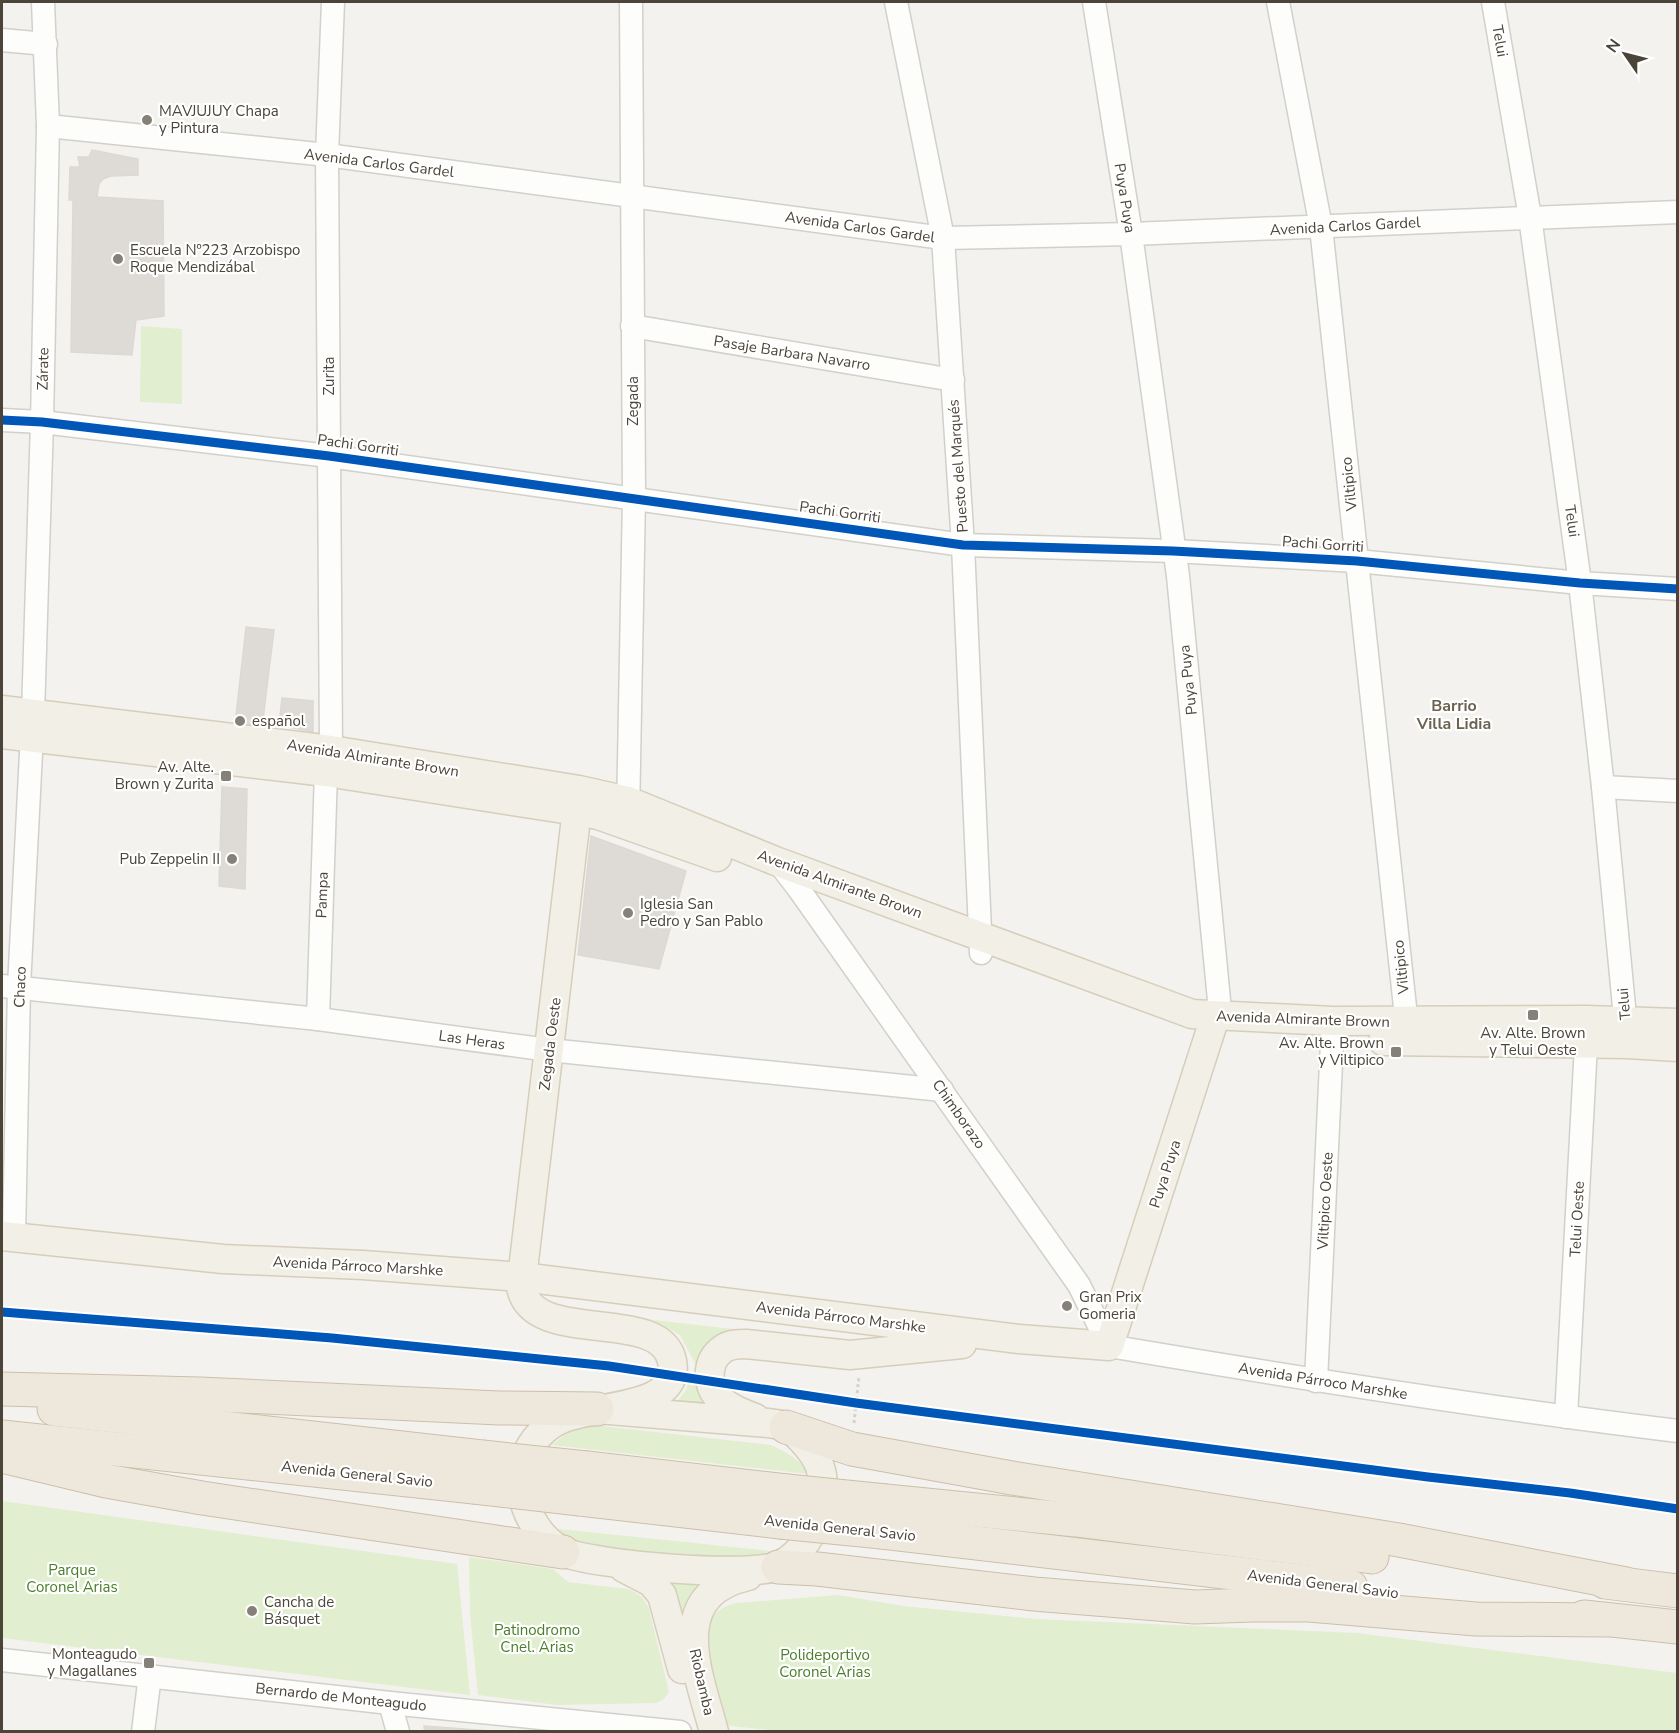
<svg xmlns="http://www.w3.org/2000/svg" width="1679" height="1733" font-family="'Nunito Sans',sans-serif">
<rect width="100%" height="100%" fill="#f4f2ee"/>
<g fill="#e1eecf">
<path d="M141 326 182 329V404L140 402Z"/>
<path d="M636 1318 785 1335 696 1365 680 1335 671 1330Z"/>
<path d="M690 1375H697L698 1391 707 1405 676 1403 686 1390Z"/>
<path d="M593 1425 771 1445C788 1453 798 1458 808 1474L552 1445 572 1429Z"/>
<path d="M2 1501 457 1564 470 1695 2 1638Z"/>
<path d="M559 1529 770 1551 769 1555 764 1559 628 1554 560 1537Z"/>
<path d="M469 1557 553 1569 568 1582 628 1589C639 1593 645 1599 649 1609L669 1692 664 1699 656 1703 557 1705 478 1695 470 1614Z"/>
<path d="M665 1583 706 1585 685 1625Z"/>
<path d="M838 1595 903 1606 1036 1619 1357 1633 1677 1673V1731L787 1732 723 1725C719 1709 716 1692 712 1675 706 1645 698 1611 737 1603Z"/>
</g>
<g fill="#dedbd6" stroke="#dcd9d4" stroke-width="1.5">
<path d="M92 150 138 159V175L111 176 103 179 99 184 97 197 163 201 164 316 136 320 132 355 71 352 73 200H69L70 167H80L78 157H89Z"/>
<path d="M246 627 274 630 262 728 235 725Z"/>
<path d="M282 698 313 701V732L279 725Z"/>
<path d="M222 787 247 789 245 889 219 886Z"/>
<path d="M591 836 686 871 659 969 578 955Z"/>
<path d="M424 1726 505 1732H425Z"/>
</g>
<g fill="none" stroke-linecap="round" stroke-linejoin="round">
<g stroke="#d2d0cb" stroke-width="25">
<g id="minor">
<path d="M896 2 943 238 963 545 981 953"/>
<path d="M1094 2 1131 234 1178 576 1219 1000 1215 1017"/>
<path d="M1278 2 1321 227 1408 1035"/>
<path d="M1493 2 1530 217 1580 583 1603 787 1627 1038"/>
<path d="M2 40 46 44"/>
<path d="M48 126 327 155 943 238 1131 234 1678 212"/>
<path d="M632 326 953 380"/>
<path d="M2 420 42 422 329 456 963 545 1173 551 1357 561 1580 583 1678 589"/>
<path d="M1603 787 1678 791"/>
<path d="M628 816 634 497 631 2"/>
<path d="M778 862 798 888 1079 1285 1109 1346C1298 1378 1487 1408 1678 1431"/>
<path d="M2 986 318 1019 549 1050 942 1090"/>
<path d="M318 1019 326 772 331 750 327 155 333 2"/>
<path d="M14 1237 19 987 33 714 42 422 48 126 43 2"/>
<path d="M1316 1381 1333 1021"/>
<path d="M1566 1417 1587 1026"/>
<path d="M2 1660 390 1703 680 1732"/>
<path d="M390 1703 398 1732"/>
<path d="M143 1732 150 1675"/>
</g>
</g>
<g stroke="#d6cebb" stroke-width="31">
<g id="major">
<path d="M2 710 331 750 579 790 628 801 778 862 1192 1014 1333 1021 1587 1020 1678 1023"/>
<path d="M2 734 326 772 577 811 598 815 717 857"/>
<path d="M579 792 521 1287C532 1348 661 1305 672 1361 682 1410 595 1405 564 1418 548 1424 536 1436 528 1451 522 1464 520 1481 523 1495 527 1518 543 1542 564 1552 592 1565 754 1579 780 1565 811 1550 831 1501 820 1467 817 1457 810 1449 803 1441 798 1436 792 1429 786 1427 780 1424 773 1424 768 1423L597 1409"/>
<path d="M1383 1041 1627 1044 1678 1047"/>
<path d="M2 1236 223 1259 363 1265 522 1277 1019 1339 1109 1346 1215 1017"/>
<path d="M755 1418C742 1413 726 1407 717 1396 706 1382 707 1360 723 1349 730 1344 738 1344 746 1344L850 1355 962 1344"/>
<path d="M624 1568 651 1582 662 1595 682 1669"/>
<path d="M714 1732C699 1674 664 1595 748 1576"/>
</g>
</g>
<g stroke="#ccbfa9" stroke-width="35">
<g id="highway">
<path d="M2 1389 200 1394 499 1408 597 1409"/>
<path d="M54 1409 482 1457"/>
<path d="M786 1427 852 1449 1012 1478 1399 1540 1626 1584"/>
<path d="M2 1437 474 1487"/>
<path d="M2 1456 106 1481 202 1498 563 1552"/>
<path d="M587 1468 787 1491"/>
<path d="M580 1499 780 1522"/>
<path d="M886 1501 1076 1520 1372 1557"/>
<path d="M882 1532 1351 1587"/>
<path d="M778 1567 817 1569 1034 1594 1195 1607 1252 1605H1309L1476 1619 1606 1620"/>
<path d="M1605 1582 1678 1591"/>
<path d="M1584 1617 1678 1627"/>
</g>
</g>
<path stroke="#d3d2cc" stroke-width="3" stroke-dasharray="3 3" stroke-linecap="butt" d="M854 1423 859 1376"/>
<use href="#minor" stroke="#fdfdfc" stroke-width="22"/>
<use href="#major" stroke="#f2efe6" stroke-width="28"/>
<use href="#highway" stroke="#ede8db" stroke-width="33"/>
<g stroke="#ccbfa9" stroke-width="35" stroke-linecap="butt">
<g id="highway-bridge">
<path d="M482 1457 587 1468"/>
<path d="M474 1487 580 1499"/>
<path d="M787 1491 886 1501"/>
<path d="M780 1522 882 1532"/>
</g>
</g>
<use href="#highway-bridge" stroke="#ede8db" stroke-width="33"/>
<g stroke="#fff" stroke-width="13">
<g id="cycleway">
<path d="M2 420 42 422 329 456 963 545 1173 551 1357 561 1580 583 1678 589"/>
<path d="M2 1312 332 1338 609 1366 856 1403 1428 1477 1570 1493 1678 1509"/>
</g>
</g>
<use href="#cycleway" stroke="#0057b8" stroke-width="9"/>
</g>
<g fill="#868178" stroke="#fff" stroke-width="2">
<circle cx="147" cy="120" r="6"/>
<circle cx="118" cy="259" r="6"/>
<circle cx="240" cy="721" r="6"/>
<rect x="220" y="770" width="12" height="12" rx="3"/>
<circle cx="232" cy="859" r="6"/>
<circle cx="628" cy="913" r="6"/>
<rect x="1527" y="1009" width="12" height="12" rx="3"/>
<rect x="1390" y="1046" width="12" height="12" rx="3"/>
<circle cx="1067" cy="1306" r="6"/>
<circle cx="252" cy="1611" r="6"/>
<rect x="143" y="1657" width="12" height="12" rx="3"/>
</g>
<g text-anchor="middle" stroke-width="4.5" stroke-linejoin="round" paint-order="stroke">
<g font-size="15" fill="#4b4439" stroke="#fff">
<text transform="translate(1500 41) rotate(80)" y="5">Telui</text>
<text transform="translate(379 163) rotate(7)" y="5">Avenida Carlos Gardel</text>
<text transform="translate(1125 198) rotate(81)" y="5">Puya Puya</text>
<text transform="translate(1345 226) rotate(-3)" y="5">Avenida Carlos Gardel</text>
<text transform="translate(860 227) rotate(8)" y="5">Avenida Carlos Gardel</text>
<text transform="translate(792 353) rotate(9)" y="5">Pasaje Barbara Navarro</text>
<text transform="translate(43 369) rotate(-89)" y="5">Zárate</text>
<text transform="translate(329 376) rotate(-90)" y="5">Zurita</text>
<text transform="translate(633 401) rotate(-90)" y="5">Zegada</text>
<text transform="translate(358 445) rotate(8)" y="5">Pachi Gorriti</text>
<text transform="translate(958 466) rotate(-94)" y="5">Puesto del Marqués</text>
<text transform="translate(1349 484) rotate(-96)" y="5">Viltipico</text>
<text transform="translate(840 512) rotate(8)" y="5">Pachi Gorriti</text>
<text transform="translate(1572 521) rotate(82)" y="5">Telui</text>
<text transform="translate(1323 544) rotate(4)" y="5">Pachi Gorriti</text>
<text transform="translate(1188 680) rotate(-96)" y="5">Puya Puya</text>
<text transform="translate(373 758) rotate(9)" y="5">Avenida Almirante Brown</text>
<text transform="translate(840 884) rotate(20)" y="5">Avenida Almirante Brown</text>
<text transform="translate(322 895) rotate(-88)" y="5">Pampa</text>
<text transform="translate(1401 967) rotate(-96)" y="5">Viltipico</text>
<text transform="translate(20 987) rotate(-88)" y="5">Chaco</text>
<text transform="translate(1624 1004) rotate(-95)" y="5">Telui</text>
<text transform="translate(1303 1019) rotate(2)" y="5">Avenida Almirante Brown</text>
<text transform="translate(472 1040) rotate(8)" y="5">Las Heras</text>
<text transform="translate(550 1044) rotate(-83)" y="5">Zegada Oeste</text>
<text transform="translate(959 1114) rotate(55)" y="5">Chimborazo</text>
<text transform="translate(1165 1174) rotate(-72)" y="5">Puya Puya</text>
<text transform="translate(1325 1201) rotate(-87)" y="5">Viltipico Oeste</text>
<text transform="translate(1577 1219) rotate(-87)" y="5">Telui Oeste</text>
<text transform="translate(358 1266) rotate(3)" y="5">Avenida Párroco Marshke</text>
<text transform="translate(841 1317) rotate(7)" y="5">Avenida Párroco Marshke</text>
<text transform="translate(1323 1381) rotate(9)" y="5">Avenida Párroco Marshke</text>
<text transform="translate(357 1474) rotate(6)" y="5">Avenida General Savio</text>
<text transform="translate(840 1528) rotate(6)" y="5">Avenida General Savio</text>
<text transform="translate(1323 1584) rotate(7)" y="5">Avenida General Savio</text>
<text transform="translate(702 1682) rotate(77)" y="5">Riobamba</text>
<text transform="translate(341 1697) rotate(6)" y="5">Bernardo de Monteagudo</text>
</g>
<g font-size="15" fill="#4b4439" stroke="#fff" text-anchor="start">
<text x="159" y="116">MAVJUJUY Chapa<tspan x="159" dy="17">y Pintura</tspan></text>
<text x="130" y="255">Escuela Nº223 Arzobispo<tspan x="130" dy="17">Roque Mendizábal</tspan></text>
<text x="252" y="726">español</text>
<text x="214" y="772" text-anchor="end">Av. Alte.<tspan x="214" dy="17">Brown y Zurita</tspan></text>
<text x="220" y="864" text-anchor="end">Pub Zeppelin II</text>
<text x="640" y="909">Iglesia San<tspan x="640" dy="17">Pedro y San Pablo</tspan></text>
<text x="1533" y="1038" text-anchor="middle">Av. Alte. Brown<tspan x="1533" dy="17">y Telui Oeste</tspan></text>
<text x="1384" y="1048" text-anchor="end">Av. Alte. Brown<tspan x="1384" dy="17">y Viltipico</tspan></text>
<text x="1079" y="1302">Gran Prix<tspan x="1079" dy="17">Gomeria</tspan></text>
<text x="264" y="1607">Cancha de<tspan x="264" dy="17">Básquet</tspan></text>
<text x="137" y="1659" text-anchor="end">Monteagudo<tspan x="137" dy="17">y Magallanes</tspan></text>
</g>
<g font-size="15" fill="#4a7f2a" stroke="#fff">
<text x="72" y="1575">Parque<tspan x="72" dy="17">Coronel Arias</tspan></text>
<text x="537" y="1635">Patinodromo<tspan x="537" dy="17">Cnel. Arias</tspan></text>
<text x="825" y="1660">Polideportivo<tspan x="825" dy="17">Coronel Arias</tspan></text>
</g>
<g font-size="16" font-weight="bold" fill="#6e6250" stroke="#fff">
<text x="1454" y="711">Barrio<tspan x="1454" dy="18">Villa Lidia</tspan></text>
</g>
</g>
<rect width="1679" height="1733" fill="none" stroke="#4b4439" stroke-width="6"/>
<g transform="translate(1625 54) rotate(305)" stroke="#ffffff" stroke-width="4.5" paint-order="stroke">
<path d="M0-4.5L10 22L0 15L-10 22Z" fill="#4b4439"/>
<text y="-9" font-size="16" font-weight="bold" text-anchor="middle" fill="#4b4439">N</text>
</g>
</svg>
